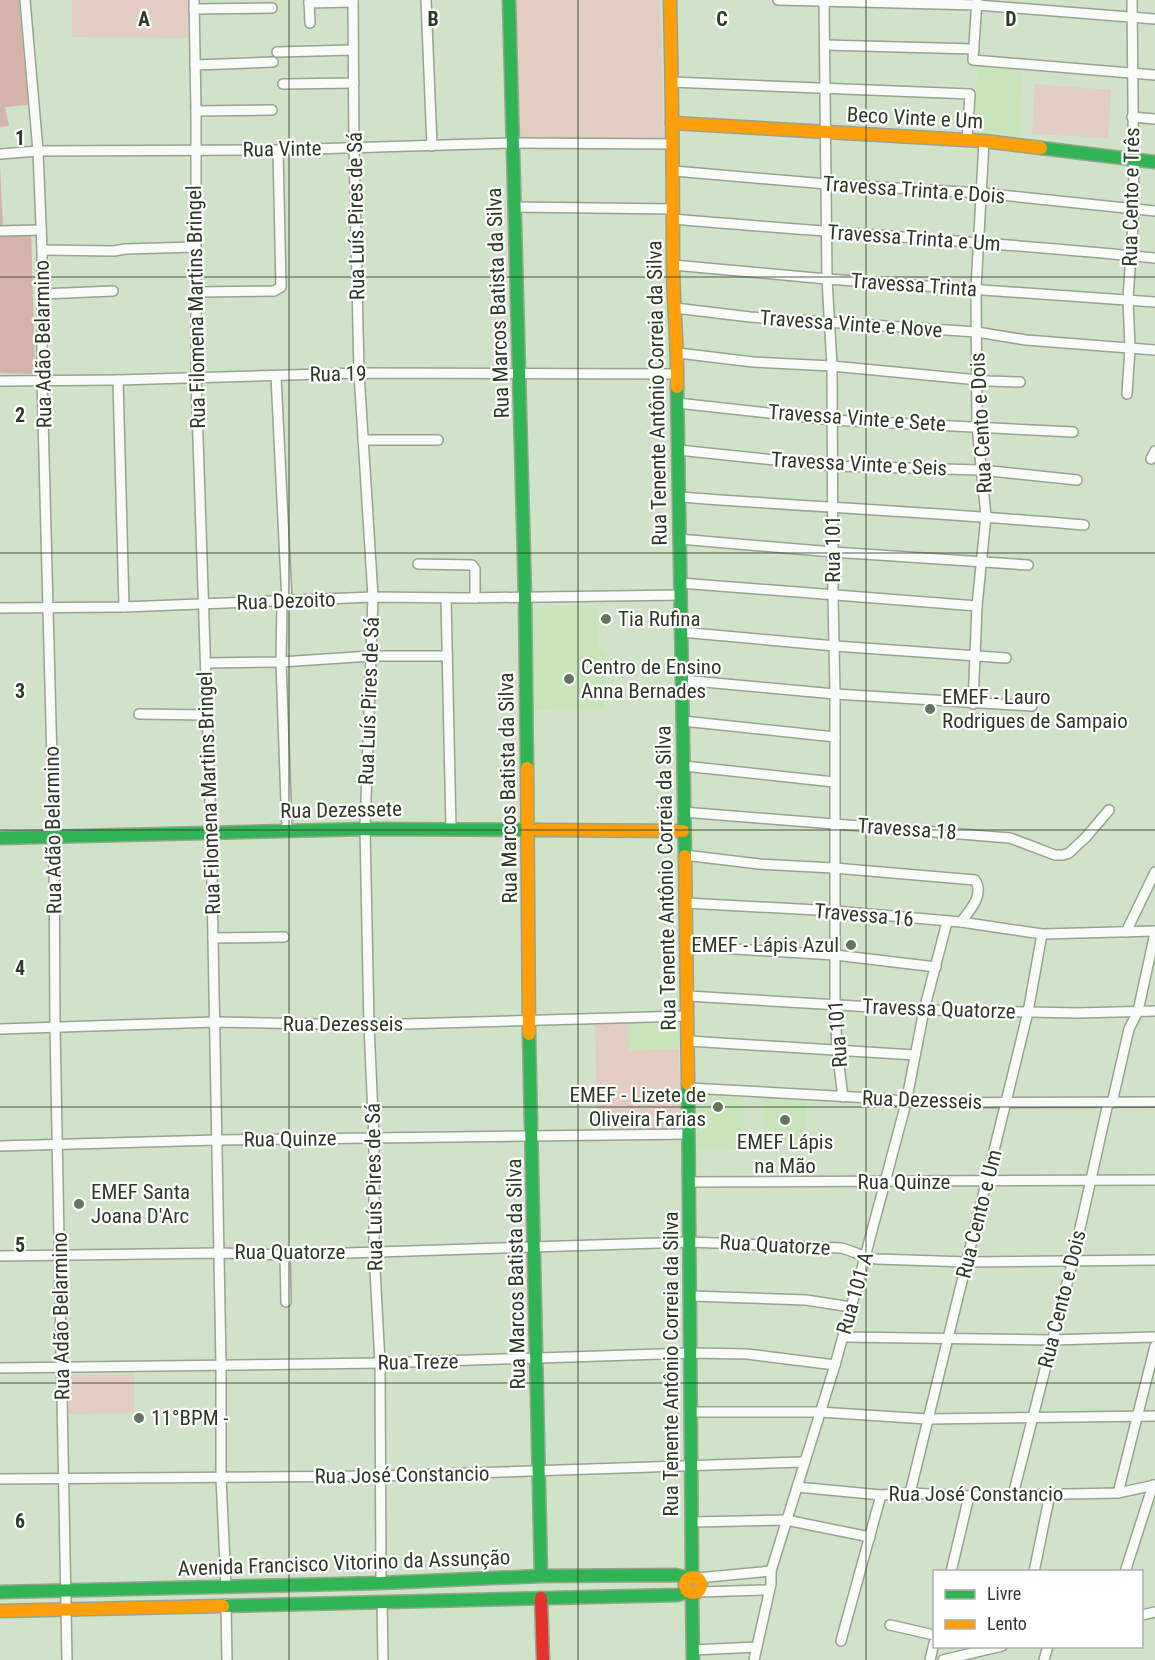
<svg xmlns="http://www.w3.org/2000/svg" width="1155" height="1660" font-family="'Roboto Condensed',sans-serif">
<rect width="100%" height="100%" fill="#d0e2c8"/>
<g fill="#c8e4bb">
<path d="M978 65 1022 67 1019 138 972 135Z"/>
<path d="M599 605 598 649 607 650 604 708 532 710V609Z"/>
<path d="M628 1021H679V1049L629 1050Z"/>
<path d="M692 1091 744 1093 742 1150 691 1148V1142L697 1135V1126L691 1121Z"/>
<path d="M764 1097 806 1098 805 1142H764Z"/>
</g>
<g fill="#e3ccc1">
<path d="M72 0H188L187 38 72 37Z"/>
<path d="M516 0H660L664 139H520Z"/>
<path d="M1035 84 1111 90 1108 138 1032 134Z"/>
<path d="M628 1021 629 1050 679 1049 681 1128 597 1131 595 1022Z"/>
<path d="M134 1374V1413L69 1414V1375Z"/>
</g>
<g fill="#d6b3a9">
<path d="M0 0H19L28 105 5 107 9 126 0 127Z"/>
<path d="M0 166 3 226H31L35 374 0 373Z"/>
</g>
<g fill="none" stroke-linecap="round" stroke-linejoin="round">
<g stroke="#97a490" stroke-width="12">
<g id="street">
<path d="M25 0 38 151 42 250V380L54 838 55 1027 67 1660"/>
<path d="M194 0 196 111V378L211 831 221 1364V1477L226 1586"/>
<path d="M309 0 310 23"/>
<path d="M353 0 354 147 359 373 373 597 365 829 369 1025 374 1138V1251L380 1363 381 1583"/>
<path d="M426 0 432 146"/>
<path d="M778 0 977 5 1155 19"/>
<path d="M824 0 827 279 832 366 833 595 835 694V1004L837 1050 843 1097"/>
<path d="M977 0 973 60 1155 75"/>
<path d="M309 3 353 2"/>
<path d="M194 9 272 8"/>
<path d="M825 45 974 49"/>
<path d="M277 52 353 50"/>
<path d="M195 65 273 62"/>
<path d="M671 82 970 94 967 140"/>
<path d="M283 84 354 83"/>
<path d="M196 111 272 110"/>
<path d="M1132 117 1155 119"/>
<path d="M0 154 38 151 278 150 512 143 672 144"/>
<path d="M674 171 827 184 981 193 1155 211"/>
<path d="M515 207 673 209"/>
<path d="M673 219C834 233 995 242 1155 258"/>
<path d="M0 231 41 230"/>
<path d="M42 250 114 251 125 249 195 247"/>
<path d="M673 265 827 279 1155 302"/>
<path d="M197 292 274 291 281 287 278 150"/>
<path d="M42 294 113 291"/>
<path d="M675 308 750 317 977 332 1026 340 1155 350"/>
<path d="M678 353 753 362 832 366 989 381 1020 382"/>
<path d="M276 376 287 602"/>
<path d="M118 380 124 607"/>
<path d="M0 381 118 380 359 373 676 374"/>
<path d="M1127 394 1130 348 1128 299 1134 208 1132 0"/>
<path d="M677 403 832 420 1073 432"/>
<path d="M363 440H438"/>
<path d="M678 450 833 466 981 470 1077 480"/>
<path d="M1151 459 1155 451"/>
<path d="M679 497C814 507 949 513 1084 525"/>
<path d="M679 539 833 552 1028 565"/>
<path d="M418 564 472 565 475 569V598"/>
<path d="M680 583 977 606"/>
<path d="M446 598 451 829"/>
<path d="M282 602 281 662 287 831"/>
<path d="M0 608 124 607 373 597 464 598 681 595"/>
<path d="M681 632 835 646 1006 658"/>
<path d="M206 663 281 662 371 656H447"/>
<path d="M682 680 835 694 1032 706"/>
<path d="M973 704 977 606 986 516 977 426 976 289 984 141"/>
<path d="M139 714 206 715"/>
<path d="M683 721 835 737"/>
<path d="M684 766 834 782"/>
<path d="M683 812 1010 838 1055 855H1063L1069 853 1086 837 1109 810"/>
<path d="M684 855 759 864 834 868 975 880C985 895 969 911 961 922"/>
<path d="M686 903 835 911 961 922 1042 934 1155 931"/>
<path d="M1126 932 1155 872"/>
<path d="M213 938 284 937"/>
<path d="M686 946 835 955 936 967"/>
<path d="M688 996 924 1010 1078 1013 1155 1011"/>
<path d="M0 1029 215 1022 369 1025 687 1016"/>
<path d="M688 1041 915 1055"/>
<path d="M689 1088 890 1099 906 1103 1155 1102"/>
<path d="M1112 1103 1129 1029 1138 1011 1155 933"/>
<path d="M0 1146 217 1140 689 1134"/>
<path d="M689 1182 1155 1180"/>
<path d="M285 1255 286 1302"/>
<path d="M0 1256 219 1253 285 1255 690 1242 841 1248C854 1251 864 1258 877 1259L967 1262 1155 1260"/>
<path d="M691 1296 806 1300 851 1307"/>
<path d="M843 1337 1051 1340 1155 1337"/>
<path d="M0 1368 380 1363 691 1353 747 1354 835 1365"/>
<path d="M692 1412H820L927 1419 1155 1416"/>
<path d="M0 1479 380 1476 803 1462"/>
<path d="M797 1487 881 1495 910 1493 969 1496 1118 1493 1155 1485"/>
<path d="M910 1493 1028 1012 1042 934"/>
<path d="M1118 1493 1155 1346"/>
<path d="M1013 1495 1073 1260 1108 1103"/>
<path d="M692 1522 786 1520 870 1537"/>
<path d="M951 1572 969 1496"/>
<path d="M1034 1572 1050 1494"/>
<path d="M1125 1572 1153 1485"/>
<path d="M697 1578 771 1571"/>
<path d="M698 1592 768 1590"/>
<path d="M382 1601 383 1660"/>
<path d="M226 1604 227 1660"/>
<path d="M1142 1615 1155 1612"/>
<path d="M890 1625 934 1635"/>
<path d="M841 1641 881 1495"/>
<path d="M693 1650 757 1647"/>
<path d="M754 1660 771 1584V1571L835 1365 865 1257 906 1103 924 1010 947 922"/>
<path d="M930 1660 934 1643"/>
<path d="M943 1660 1002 1646"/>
<path d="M1044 1660 1048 1646"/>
</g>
</g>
<g stroke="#97a490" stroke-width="15">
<g id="fast">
<path d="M509 0 525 597 527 768"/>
<path d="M1041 148 1155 162"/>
<path d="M677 387 685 856"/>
<path d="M0 838 365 829 537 830"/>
<path d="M529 1034 541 1576"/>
<path d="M688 1084 692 1576"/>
<path d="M0 1592 381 1583 541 1576 676 1575 689 1578"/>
<path d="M692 1594 693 1660"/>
<path d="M223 1606 678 1595 687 1592"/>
</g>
</g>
<g stroke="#97a490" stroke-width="15">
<g id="slow">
<path d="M670 0C672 88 673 175 673 262 673 304 678 345 677 387"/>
<path d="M672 123 984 141 1041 148"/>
<path d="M527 768 529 1034"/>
<path d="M537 830 683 831"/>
<path d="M685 856 688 1084"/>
<circle cx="693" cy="1585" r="8"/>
<path d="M0 1611 223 1606"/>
</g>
</g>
<g stroke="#97a490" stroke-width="15">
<path id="jam" d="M541 1598 543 1660"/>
</g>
<use href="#street" stroke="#f8fbf7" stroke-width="9"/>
<use href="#fast" stroke="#30b455" stroke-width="12"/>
<use href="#slow" stroke="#ff9f0a" stroke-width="12"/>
<use href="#jam" stroke="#e5322d" stroke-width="12"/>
</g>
<path fill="none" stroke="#2e3a28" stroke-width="1.5" stroke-opacity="0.55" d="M289 0V1660M578 0V1660M866 0V1660M0 277H1155M0 553H1155M0 830H1155M0 1107H1155M0 1383H1155"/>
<g fill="#677560" stroke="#fff" stroke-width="2">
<circle cx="606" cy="619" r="6"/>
<circle cx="569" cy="679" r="6"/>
<circle cx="930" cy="709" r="6"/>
<circle cx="851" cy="945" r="6"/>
<circle cx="718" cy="1107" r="6"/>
<circle cx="785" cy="1120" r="6"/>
<circle cx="79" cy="1204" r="6"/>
<circle cx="139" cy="1418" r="6"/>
</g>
<g text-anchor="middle" stroke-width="4.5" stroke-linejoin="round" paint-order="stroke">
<g font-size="21" fill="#2e3a28" stroke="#fff">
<text transform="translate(915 118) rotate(3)" y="7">Beco Vinte e Um</text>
<text transform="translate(282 149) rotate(-1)" y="7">Rua Vinte</text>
<text transform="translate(914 190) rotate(4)" y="7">Travessa Trinta e Dois</text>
<text transform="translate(1131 197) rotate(-89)" y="7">Rua Cento e Três</text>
<text transform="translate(356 216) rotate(-91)" y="7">Rua Luís Pires de Sá</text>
<text transform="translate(914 238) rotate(4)" y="7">Travessa Trinta e Um</text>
<text transform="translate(914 285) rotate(4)" y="7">Travessa Trinta</text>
<text transform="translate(498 303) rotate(-92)" y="7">Rua Marcos Batista da Silva</text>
<text transform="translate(196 307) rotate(-91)" y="7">Rua Filomena Martins Bringel</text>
<text transform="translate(851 324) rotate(4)" y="7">Travessa Vinte e Nove</text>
<text transform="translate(43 344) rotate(-91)" y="7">Rua Adão Belarmino</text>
<text transform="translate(338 374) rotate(-1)" y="7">Rua 19</text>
<text transform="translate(657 393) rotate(-91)" y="7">Rua Tenente Antônio Correia da Silva</text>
<text transform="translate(857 418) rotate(4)" y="7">Travessa Vinte e Sete</text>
<text transform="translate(981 423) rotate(-93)" y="7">Rua Cento e Dois</text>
<text transform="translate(859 464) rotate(3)" y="7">Travessa Vinte e Seis</text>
<text transform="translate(833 549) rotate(-90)" y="7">Rua 101</text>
<text transform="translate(286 601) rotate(-2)" y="7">Rua Dezoito</text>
<text transform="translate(369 701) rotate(-88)" y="7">Rua Luís Pires de Sá</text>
<text transform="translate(508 788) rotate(-91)" y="7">Rua Marcos Batista da Silva</text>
<text transform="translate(209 793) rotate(-92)" y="7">Rua Filomena Martins Bringel</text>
<text transform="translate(341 810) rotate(-1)" y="7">Rua Dezessete</text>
<text transform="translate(907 829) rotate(4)" y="7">Travessa 18</text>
<text transform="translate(53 830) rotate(-91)" y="7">Rua Adão Belarmino</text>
<text transform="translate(666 878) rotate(-91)" y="7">Rua Tenente Antônio Correia da Silva</text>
<text transform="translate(864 915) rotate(5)" y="7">Travessa 16</text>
<text transform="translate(939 1009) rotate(2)" y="7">Travessa Quatorze</text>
<text x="343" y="1031">Rua Dezesseis</text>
<text transform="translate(838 1034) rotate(-94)" y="7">Rua 101</text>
<text transform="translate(922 1100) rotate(2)" y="7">Rua Dezesseis</text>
<text transform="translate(290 1139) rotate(-1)" y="7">Rua Quinze</text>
<text x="904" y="1189">Rua Quinze</text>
<text transform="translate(374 1187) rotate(-91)" y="7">Rua Luís Pires de Sá</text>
<text transform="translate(979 1214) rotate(-76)" y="7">Rua Cento e Um</text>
<text transform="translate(775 1245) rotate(3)" y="7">Rua Quatorze</text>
<text x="290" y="1259">Rua Quatorze</text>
<text transform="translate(516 1274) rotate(-91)" y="7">Rua Marcos Batista da Silva</text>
<text transform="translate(855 1293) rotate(-74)" y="7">Rua 101 A</text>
<text transform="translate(1062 1299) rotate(-76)" y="7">Rua Cento e Dois</text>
<text transform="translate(61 1316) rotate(-91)" y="7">Rua Adão Belarmino</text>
<text transform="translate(418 1362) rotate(-1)" y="7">Rua Treze</text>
<text transform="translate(671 1364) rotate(-90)" y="7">Rua Tenente Antônio Correia da Silva</text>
<text transform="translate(402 1475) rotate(-1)" y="7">Rua José Constancio</text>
<text x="976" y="1501">Rua José Constancio</text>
<text transform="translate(344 1563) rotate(-2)" y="7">Avenida Francisco Vitorino da Assunção</text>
</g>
<g font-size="21" fill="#2e3a28" stroke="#fff" text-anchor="start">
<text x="618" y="626">Tia Rufina</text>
<text x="581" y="674">Centro de Ensino<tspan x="581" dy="24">Anna Bernades</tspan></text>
<text x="942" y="704">EMEF - Lauro<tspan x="942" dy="24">Rodrigues de Sampaio</tspan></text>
<text x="839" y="952" text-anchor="end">EMEF - Lápis Azul</text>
<text x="706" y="1102" text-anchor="end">EMEF - Lizete de<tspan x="706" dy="24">Oliveira Farias</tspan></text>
<text x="785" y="1149" text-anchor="middle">EMEF Lápis<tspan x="785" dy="24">na Mão</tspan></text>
<text x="91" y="1199">EMEF Santa<tspan x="91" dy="24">Joana D'Arc</tspan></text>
<text x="151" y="1425">11°BPM -</text>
</g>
</g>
<g font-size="20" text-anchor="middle" font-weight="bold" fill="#2e3a28" stroke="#fff" stroke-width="4.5" stroke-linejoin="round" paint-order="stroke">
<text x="144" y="26">A</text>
<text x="433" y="26">B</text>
<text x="722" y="26">C</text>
<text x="1011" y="26">D</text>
<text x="20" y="145">1</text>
<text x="20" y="422">2</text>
<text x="20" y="698">3</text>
<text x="20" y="975">4</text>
<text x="20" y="1252">5</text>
<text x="20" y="1528">6</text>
</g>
<rect x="933" y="1570" width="210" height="78" fill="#ffffff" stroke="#abb0a9" stroke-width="1.5"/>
<rect x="945" y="1590" width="30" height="9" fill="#30b455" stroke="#abb0a9" stroke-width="1.5"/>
<text x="987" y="1600" font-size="18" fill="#2e3a28">Livre</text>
<rect x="945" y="1620" width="30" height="9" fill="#ff9f0a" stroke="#abb0a9" stroke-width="1.5"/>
<text x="987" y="1630" font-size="18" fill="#2e3a28">Lento</text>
</svg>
